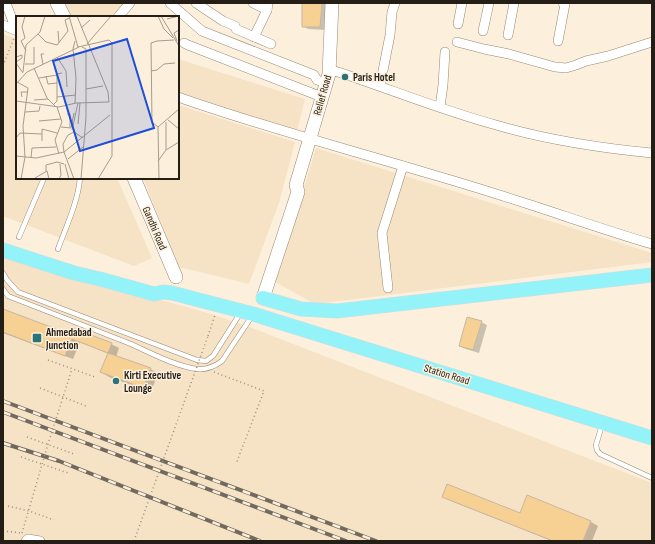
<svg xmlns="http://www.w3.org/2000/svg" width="655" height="544" font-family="'Sofia Sans Condensed',sans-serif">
<rect width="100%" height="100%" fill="#fcf0dd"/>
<g fill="#f6e2c4">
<path d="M65 3H130L119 13 129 17H71Z"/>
<path d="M3 34 17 39V178H117L152 258 134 266 3 216Z"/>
<path d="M178 59 305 99 297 131 178 92Z"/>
<path d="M178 105 295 142 279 203 249 284 179 267 143 178H178Z"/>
<path d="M316 148 652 253V262L315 304 275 282Z"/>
<path d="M3 254 50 269 211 314 247 326 652 483V541H3Z"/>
</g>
<g fill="#0003">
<path d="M303 3H327L326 30 308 29 303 26Z"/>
<path d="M3 310 73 336 111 344 119 348 116 357 150 369 158 373 151 392 109 377 101 372 109 354 80 342 73 359 3 333Z"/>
<path d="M481 322 487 325 479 353 466 349 460 346Z"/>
<path d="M443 496 520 515 591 522 598 526 592 541H552L451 501Z"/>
</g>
<g fill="#f7d194" stroke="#c6b7a1">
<path d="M302 3H322L320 27H302Z"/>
<path d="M3 309 72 335 73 328 112 343 108 353 72 339 65 356 3 332Z"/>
<path d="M467 317 482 321 473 350 459 346Z"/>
<path d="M108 353 151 368 143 388 100 372Z"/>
<path d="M447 484 520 513 527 495 591 521 583 541H553L442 497Z"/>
</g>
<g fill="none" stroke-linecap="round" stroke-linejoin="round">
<g stroke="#978974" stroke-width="5.5">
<g id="lane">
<path d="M19 237 44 178"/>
<path d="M58 249C66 227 78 202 80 178"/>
<path d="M3 273 7 280 18 292 197 360 206 361 213 356 241 312"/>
<path d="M3 289 8 296C49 312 90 328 131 344 151 353 175 366 197 369 207 370 214 367 222 361L252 316"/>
<path d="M602 425 596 445 597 450 600 454 652 478"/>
</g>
</g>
<g stroke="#978974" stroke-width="10">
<g id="street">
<path d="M6 3 16 30"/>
<path d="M170 3 202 31 314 75 317 80 326 83"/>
<path d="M196 3 223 21 235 26 236 29 271 44"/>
<path d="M253 3 267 10 268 3"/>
<path d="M118 17 130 3"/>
<path d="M458 24 462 3"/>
<path d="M3 25 17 31"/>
<path d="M483 31 489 3"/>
<path d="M508 35 514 3"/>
<path d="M254 37 267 10"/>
<path d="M558 41 565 4 563 3"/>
<path d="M457 42 484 49 509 54 555 67 566 68 576 65 586 61 608 56 652 42"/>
<path d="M184 43 188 45 322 97"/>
<path d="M329 69C385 87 440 110 496 125 547 140 599 148 652 153"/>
<path d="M380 86 390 35 392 12 395 3"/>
<path d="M178 97C260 126 344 148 427 173 462 183 497 194 531 205 571 218 611 232 652 244"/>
<path d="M440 107 443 85 445 52"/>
<path d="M388 288 382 233 403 166"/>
<path d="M26 541 28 539 40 541"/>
</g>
</g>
<g stroke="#978974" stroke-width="14">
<g id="secondary">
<path d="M57 3 64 17"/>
<path d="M134 178 176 277"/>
<path d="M263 298 298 192 296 185 329 74 332 3"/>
</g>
</g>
<g stroke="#dcdbda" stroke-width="15">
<g id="primary">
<path d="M3 250 74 273 100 279 154 294 163 292 172 293 253 314 652 438"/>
<path d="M263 298 301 309 337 311 652 275"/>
</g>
</g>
<g stroke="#988f81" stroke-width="1.5" stroke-dasharray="1 3" stroke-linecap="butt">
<path d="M3 66 14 38"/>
<path d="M208 336 215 315"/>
<path d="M48 360 95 377"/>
<path d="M214 372 264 391 236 464"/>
<path d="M40 388 86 406"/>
<path d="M27 437 74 454"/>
<path d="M21 457 68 473"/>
<path d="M8 506 29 511 54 520"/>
<path d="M3 531 22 533"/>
</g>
<use href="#lane" stroke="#fff" stroke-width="4.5"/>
<use href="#street" stroke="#fff" stroke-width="9"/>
<use href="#secondary" stroke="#fff" stroke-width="13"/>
<use href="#primary" stroke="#94f3f9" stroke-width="14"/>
<g stroke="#726a5e" stroke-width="4">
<g id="rail">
<path d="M3 401 376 541"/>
<path d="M3 412 346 541"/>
<path d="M3 443 59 461 260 541"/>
</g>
</g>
<use href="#rail" stroke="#fcf0dd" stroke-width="2.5" stroke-dasharray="8" stroke-linecap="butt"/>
<g stroke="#988f81" stroke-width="1.5" stroke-dasharray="1 3" stroke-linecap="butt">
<path d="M22 533 48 444 72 369"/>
<path d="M134 541 208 336"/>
</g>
</g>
<g fill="#2a7479" stroke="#fcf0dd" stroke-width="1.5">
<circle cx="345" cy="77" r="4"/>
<rect x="32" y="333" width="10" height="10" rx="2"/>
<circle cx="116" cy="381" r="4"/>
</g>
<g text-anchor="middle" stroke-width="3" stroke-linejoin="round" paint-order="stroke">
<g font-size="11" font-weight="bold" fill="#241e16" stroke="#fcf0dd" text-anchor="start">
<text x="353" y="81">Paris Hotel</text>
<text x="46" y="336">Ahmedabad<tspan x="46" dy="13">Junction</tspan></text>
<text x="124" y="379">Kirti Executive<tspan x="124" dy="13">Lounge</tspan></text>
</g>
<g font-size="11" fill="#241e16" stroke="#fcf0dd">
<text transform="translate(322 95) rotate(-74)" y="4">Relief Road</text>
<text transform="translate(155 228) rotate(67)" y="4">Gandhi Road</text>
<text transform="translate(447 374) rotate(17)" y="4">Station Road</text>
</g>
</g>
<g transform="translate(16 16)">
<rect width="163" height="163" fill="#fcf0dd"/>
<path fill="none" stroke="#a69c8d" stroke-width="1" d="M9 0 6 11 9 22 5 25 10 35M53 0 62 31 93 24 96 27V140L82 163M142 0 148 13 157 22M145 0 163 30M151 3 163 0M65 12 74 4M42 15 43 27M22 18 30 26 41 29 52 15 49 4 54 2M59 25 57 33 60 62 59 87M161 25 158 17 163 14M71 28 95 0M0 41 6 39V42L0 46M41 41 50 55 51 71M0 47 7 57M9 48H18V31M27 48 25 38H28M18 52 31 82 40 91M135 55 141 54 148 48 159 47M7 56 10 29 24 16 29 0M30 60 32 68 41 67M23 62 41 59M1 66 12 72 7 110 9 141 5 163M0 68 11 56 63 31M70 73 87 70M6 81 5 76H12M41 81 60 79M18 84 32 83M0 85 43 91 60 87 93 86 92 76 61 0M38 88 41 85V58L46 57M41 91 46 106 39 124 43 138M9 96 23 95 24 90M51 98H54V111M152 104 163 113M23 105 45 103M62 108 64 87M45 111 55 112 58 97M142 111 136 106 135 27 141 25 158 24M56 114 62 87M0 122 4 117 26 118M26 125V113L41 117M150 134 163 126M48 136 47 128 52 119 58 116 67 122M0 140 20 142 48 136M15 142 16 132 40 131M52 143 67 131M142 145 150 134V106M49 148 53 163M30 155V149L41 146 48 148M19 162 31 155 33 163M43 163 45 159 44 148M58 163 48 136 94 99M65 163 70 101V33L66 31M143 163 142 111 163 93"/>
<path fill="#1d4ed8" fill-opacity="0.15" stroke="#1d4ed8" stroke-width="2" d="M111 23 138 112 64 135 37 45Z"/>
<rect width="163" height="163" fill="none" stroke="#241e16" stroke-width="2"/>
</g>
<rect width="655" height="544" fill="none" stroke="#241e16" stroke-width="8"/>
</svg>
